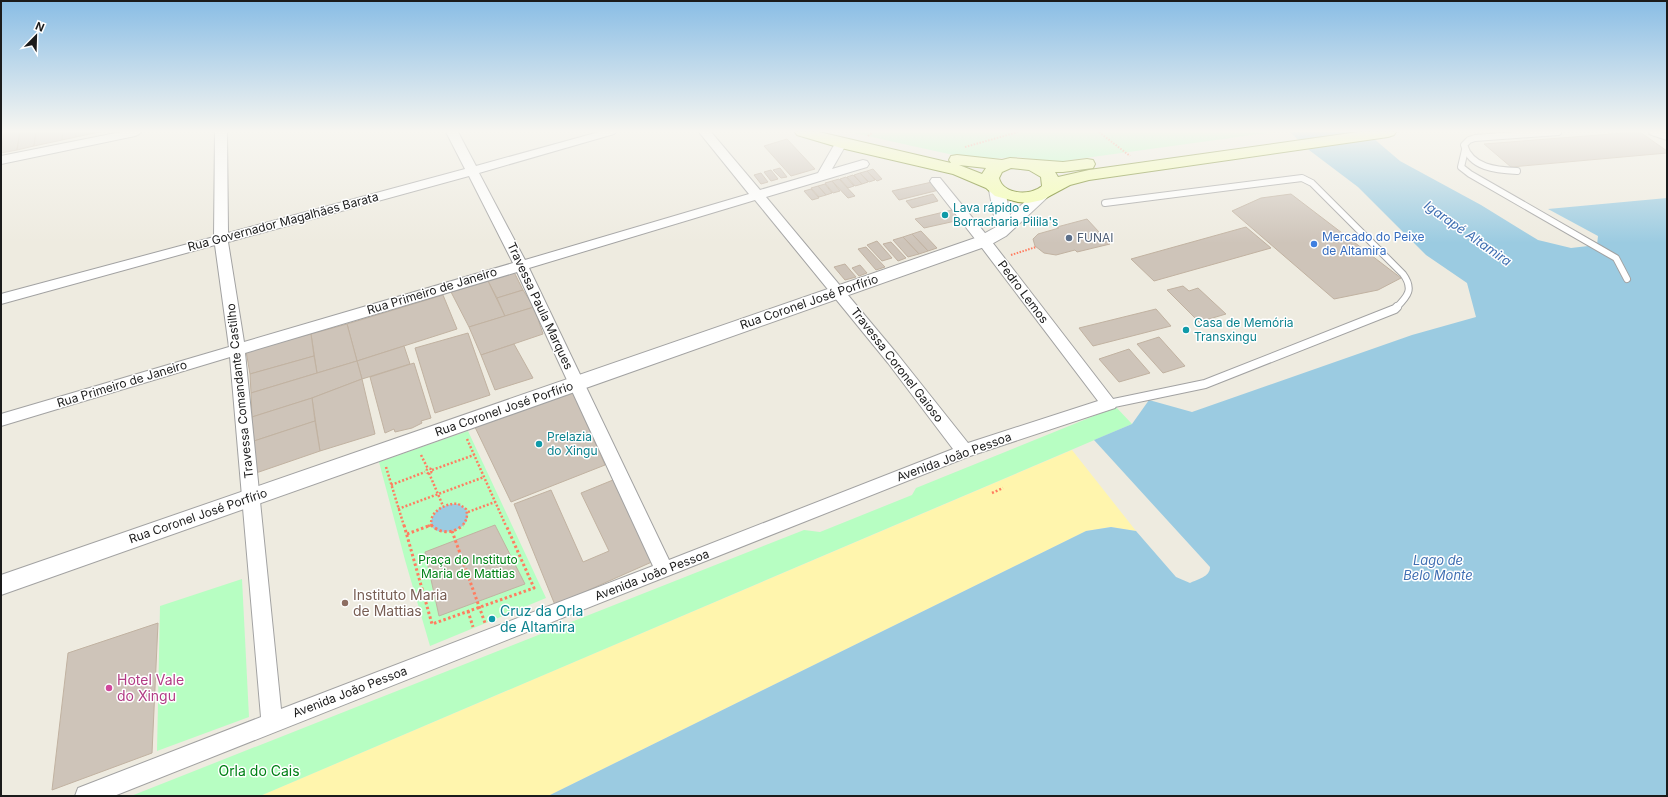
<svg xmlns="http://www.w3.org/2000/svg" width="1668" height="797" font-family="Inter,sans-serif">
<rect width="100%" height="100%" fill="#eeebe0"/>
<path fill="#fff5ad" d="M1072 450 1136 531 1111 527 1086 531 548 796H260Z"/>
<g fill="#b7fec2">
<path d="M849 132H1274L1056 162 1018 157 985 159 967 158Z"/>
<path d="M1116 407 1132 424 260 796H131L804 530 820 532 912 495 916 488Z"/>
<path d="M468 431 546 598 430 646 405 560 379 462Z"/>
<path d="M242 579 249 717 157 751 160 606Z"/>
</g>
<g fill="#9bcbe1">
<path d="M1290 132H1366L1400 161 1481 205 1538 240 1571 248 1597 245 1598 236 1548 209 1667 198V796H548L1086 531 1111 527 1136 531 1176 577 1190 583C1198 579 1210 577 1210 567L1094 440 1132 424 1149 400 1192 412 1412 335 1476 317 1467 283 1426 255 1358 187 1309 150Z"/>
<path d="M453 504H459L466 509C478 535 420 541 433 516 437 508 445 505 453 504Z"/>
</g>
<g fill="#cec4b9" stroke="#c1b2a1">
<path d="M4 132H20L17 150 1 153Z"/>
<path d="M20 132H36L34 146 17 150Z"/>
<path d="M36 132H63L62 140 34 146Z"/>
<path d="M63 132H76V137L62 140Z"/>
<path d="M76 132H99L76 137Z"/>
<path d="M1637 132H1640L1667 151V153L1511 167 1484 144Z"/>
<path d="M787 139 815 169 791 176 764 146Z"/>
<path d="M780 168 787 177 781 178 773 170Z"/>
<path d="M873 169 882 179 877 181 867 171Z"/>
<path d="M771 170 778 179 771 181 764 172Z"/>
<path d="M867 171 875 180 869 182 860 173Z"/>
<path d="M761 173 768 182 761 184 754 175Z"/>
<path d="M860 173 868 182 862 184 854 175Z"/>
<path d="M853 175 862 184 855 186 847 177Z"/>
<path d="M846 177 854 186 848 188 840 179Z"/>
<path d="M839 179 855 196 848 198 832 181Z"/>
<path d="M832 181 840 191 833 193 825 183Z"/>
<path d="M932 182 939 190 899 200 892 191Z"/>
<path d="M825 184 832 193 826 195 818 186Z"/>
<path d="M818 186 826 195 819 197 811 188Z"/>
<path d="M811 189 819 198 812 200 804 191Z"/>
<path d="M933 194 938 201 912 208 906 201Z"/>
<path d="M1291 194 1401 278 1378 290 1334 299 1232 211 1261 198Z"/>
<path d="M952 210 960 220 924 228 915 219Z"/>
<path d="M1087 219 1110 244 1077 252 1075 250 1056 255 1044 253 1035 246 1033 239 1038 234 1059 228 1057 227Z"/>
<path d="M1246 227 1271 248 1154 281 1131 259Z"/>
<path d="M921 231 937 248 928 251 912 234Z"/>
<path d="M912 234 928 251 919 254 903 237Z"/>
<path d="M903 237 919 254 908 257 893 240Z"/>
<path d="M877 241 892 258 882 261 867 245Z"/>
<path d="M891 242 906 258 898 261 883 244Z"/>
<path d="M866 247 885 267 876 270 858 249Z"/>
<path d="M845 264 856 277 845 280 834 267Z"/>
<path d="M860 265 867 273 859 276 852 268Z"/>
<path d="M514 272 523 290 497 298 488 281Z"/>
<path d="M488 281 505 316 469 327 451 292Z"/>
<path d="M1183 286 1189 291 1198 288 1226 314 1199 322 1167 290Z"/>
<path d="M523 290 534 307 505 316 497 298Z"/>
<path d="M443 295 457 329 357 361 347 324Z"/>
<path d="M534 307 543 334 481 355 469 327Z"/>
<path d="M1156 309 1171 326 1093 346 1079 328Z"/>
<path d="M347 324 357 361 317 373 311 334Z"/>
<path d="M468 333 490 395 435 413 415 348Z"/>
<path d="M311 334 314 356 250 374 246 351Z"/>
<path d="M1159 337 1185 366 1163 373 1137 344Z"/>
<path d="M514 344 533 378 495 390 481 355Z"/>
<path d="M404 346 410 364 362 379 357 361Z"/>
<path d="M1129 349 1150 373 1119 382 1099 359Z"/>
<path d="M314 356 317 373 251 393 250 374Z"/>
<path d="M357 361 362 379 312 398 252 417 251 393Z"/>
<path d="M414 363 431 418 421 421 422 423 412 428 395 432 394 429 385 433 370 377Z"/>
<path d="M362 379 375 434 320 451 312 398Z"/>
<path d="M571 388 605 465 511 502 473 423Z"/>
<path d="M312 398 315 421 254 441 252 417Z"/>
<path d="M315 421 320 451 256 473 254 441Z"/>
<path d="M613 480 654 561 555 605 514 504 551 490 583 562 609 551 581 493Z"/>
<path d="M495 525 525 584 439 616 425 552Z"/>
<path d="M158 623 152 753 52 790 68 653Z"/>
</g>
<g fill="none" stroke-linecap="round" stroke-linejoin="round">
<g stroke="#a2a2a2" stroke-width="8">
<g id="service-far1">
<path d="M1652 132 1667 137"/>
<path d="M1465 150 1461 167 1470 174 1616 258 1627 279"/>
<path d="M1517 171C1496 170 1471 168 1464 145L1469 140 1475 138 1558 132"/>
<path d="M1105 203 1302 178 1312 183 1403 274C1414 289 1408 296 1396 308"/>
</g>
</g>
<g stroke="#a2a2a2" stroke-width="10">
<path id="service" d="M1109 404 1205 384 1395 309 1397 307"/>
</g>
<g stroke="#a2a2a2" stroke-width="2">
<g id="minor">
<path d="M121 132H141L139 134 135 136 1 164V156Z"/>
<path d="M215 132H227L228 233 465 169 446 132H458L476 166 599 132H616L614 134 479 173 525 260 749 194 699 132H711L760 190 818 173 837 140H845L847 143 832 169 863 160 867 161 869 164 867 167 766 197 898 355 968 443 1098 401 979 244 932 184 930 181 932 178H940L989 238 1117 404 1115 408 970 456 114 796H75L78 788 261 717 230 357 1 426V414L229 347 215 245 1 304V294L214 237ZM469 176 513 263 244 342 228 242ZM755 200 888 363 953 449 669 560 529 268ZM517 272 653 566 281 709 245 353Z"/>
</g>
</g>
<g stroke="#a2a2a2" stroke-width="2">
<path id="tertiary" d="M997 185 1003 187 1005 190 1010 215 1038 190 1044 188 1050 190 1052 193 1006 236 990 245 1 595V575L978 237 996 227 989 190 991 187Z"/>
</g>
<g stroke="#5f7500" stroke-width="2">
<path id="secondary" d="M795 132H819L951 163 949 160 951 156 957 155 1002 160 1010 158 1063 162 1087 159 1093 160 1095 164 1093 168 1063 172H1055L1058 177 1089 170 1358 132H1396L1394 135 1388 137 1089 180 1070 185 1042 200 1028 203 1018 202 995 196 986 188 953 174 841 148 797 135ZM959 165 986 168 982 174ZM1011 168 1029 170 1041 177 1042 186C1031 196 1003 195 999 178L1002 172Z"/>
</g>
<g stroke="#ff7d60" stroke-width="2" stroke-dasharray="1.5 1.5" stroke-linecap="butt">
<path d="M1099 132 1130 156"/>
<path d="M868 136 873 132"/>
<path d="M965 147 1018 132"/>
<path d="M1011 255 1036 247"/>
</g>
<g stroke="#ff7d60" stroke-width="2.5" stroke-dasharray="2 2" stroke-linecap="butt">
<path d="M467 439 506 526"/>
<path d="M421 455 428 469"/>
<path d="M386 467 404 526"/>
<circle cx="429" cy="471" r="2.5"/>
<path d="M432 470 474 455"/>
<path d="M429 473 443 506"/>
<path d="M391 485 425 472"/>
<path d="M992 493 1003 488"/>
<path d="M398 509 484 477"/>
<path d="M468 512 495 502"/>
<path d="M428 526 431 525"/>
<path d="M432 526C427 513 446 502 458 504 461 505 463 507 466 509 468 516 467 520 462 526"/>
</g>
<g stroke="#ff7d60" stroke-width="3" stroke-dasharray="2.5 2.5" stroke-linecap="butt">
<path d="M404 525 432 624 534 588 506 525"/>
<path d="M431 525C441 534 453 534 463 525"/>
<path d="M452 531 485 623"/>
<path d="M407 534 431 525"/>
<path d="M468 611 473 627"/>
</g>
<use href="#service-far1" stroke="#fff" stroke-width="6"/>
<use href="#service" stroke="#fff" stroke-width="8"/>
<use href="#minor" fill="#fff" fill-rule="evenodd"/>
<use href="#tertiary" fill="#fff" fill-rule="evenodd"/>
<use href="#secondary" fill="#f4ffad" fill-rule="evenodd"/>
</g>
<linearGradient id="sky" x2="0" y2="1"><stop stop-color="#89bde5"/><stop offset="0.54" stop-color="#f7f6f1"/><stop offset="1" stop-color="#f7f6f1" stop-opacity="0"/></linearGradient>
<rect width="1668" height="243" fill="url(#sky)"/>
<g fill="#0f9aa8" stroke="#fff" stroke-width="1.5">
<circle cx="945" cy="215" r="4"/>
<circle cx="1186" cy="330" r="4"/>
<circle cx="539" cy="444" r="4"/>
<circle cx="492" cy="619" r="4"/>
</g>
<circle fill="#5c6f8a" stroke="#fff" stroke-width="1.5" cx="1069" cy="238" r="4"/>
<circle fill="#3f7fe0" stroke="#fff" stroke-width="1.5" cx="1314" cy="244" r="4"/>
<circle fill="#8d6e63" stroke="#fff" stroke-width="1.5" cx="345" cy="603" r="4"/>
<circle fill="#d1479c" stroke="#fff" stroke-width="1.5" cx="109" cy="688" r="4"/>
<g text-anchor="middle" stroke-width="3" stroke-linejoin="round" paint-order="stroke">
<g font-size="12" fill="#0d838f" stroke="#fff" text-anchor="start">
<text x="953" y="212">Lava rápido e<tspan x="953" dy="14">Borracharia Pilila's</tspan></text>
<text x="1194" y="327">Casa de Memória<tspan x="1194" dy="14">Transxingu</tspan></text>
<text x="547" y="441">Prelazia<tspan x="547" dy="14">do Xingu</tspan></text>
</g>
<g font-size="12" fill="#1b1b1b" stroke="#fff">
<text transform="translate(283 222) rotate(-15)" y="4">Rua Governador Magalhães Barata</text>
<text transform="translate(432 291) rotate(-17)" y="4">Rua Primeiro de Janeiro</text>
<text transform="translate(1023 292) rotate(53)" y="4">Pedro Lemos</text>
<text transform="translate(809 302) rotate(-19)" y="4">Rua Coronel José Porfírio</text>
<text transform="translate(540 306) rotate(65)" y="4">Travessa Paula Marques</text>
<text transform="translate(897 365) rotate(52)" y="4">Travessa Coronel Gaioso</text>
<text transform="translate(122 384) rotate(-17)" y="4">Rua Primeiro de Janeiro</text>
<text transform="translate(240 391) rotate(-96)" y="4">Travessa Comandante Castilho</text>
<text transform="translate(504 409) rotate(-19)" y="4">Rua Coronel José Porfírio</text>
<text transform="translate(954 457) rotate(-20)" y="4">Avenida João Pessoa</text>
<text transform="translate(198 516) rotate(-19)" y="4">Rua Coronel José Porfírio</text>
<text transform="translate(652 575) rotate(-21)" y="4">Avenida João Pessoa</text>
<text transform="translate(350 692) rotate(-21)" y="4">Avenida João Pessoa</text>
</g>
<g font-size="12" fill="#366cbe" stroke="#fff" text-anchor="start">
<text x="1322" y="241">Mercado do Peixe<tspan x="1322" dy="14">de Altamira</tspan></text>
</g>
<g font-size="12" fill="#4e5e75" stroke="#fff" text-anchor="start">
<text x="1077" y="242">FUNAI</text>
</g>
<g font-size="12" fill="#018116" stroke="#fff">
<text x="468" y="564">Praça do Instituto<tspan x="468" dy="14">Maria de Mattias</tspan></text>
</g>
<g font-size="13" font-style="italic" fill="#4070b3" stroke="#fff">
<text transform="translate(1468 233) rotate(35)" y="5">Igarapé Altamira</text>
<text x="1438" y="565">Lago de<tspan x="1438" dy="15">Belo Monte</tspan></text>
</g>
<g font-size="14" fill="#785e54" stroke="#fff" text-anchor="start">
<text x="353" y="600">Instituto Maria<tspan x="353" dy="16">de Mattias</tspan></text>
</g>
<g font-size="14" fill="#0d838f" stroke="#fff" text-anchor="start">
<text x="500" y="616">Cruz da Orla<tspan x="500" dy="16">de Altamira</tspan></text>
</g>
<g font-size="14" fill="#b23c85" stroke="#fff" text-anchor="start">
<text x="117" y="685">Hotel Vale<tspan x="117" dy="16">do Xingu</tspan></text>
</g>
<g font-size="14" fill="#018116" stroke="#fff">
<text x="259" y="776">Orla do Cais</text>
</g>
</g>
<rect width="1668" height="797" fill="none" stroke="#1b1b1b" stroke-width="4"/>
<g transform="translate(36 36) rotate(23)" stroke="#ffffff" stroke-width="3" paint-order="stroke">
<path d="M0-3L7 15L0 10L-7 15Z" fill="#1b1b1b"/>
<text y="-6" font-size="11" font-weight="bold" text-anchor="middle" fill="#1b1b1b">N</text>
</g>
</svg>
